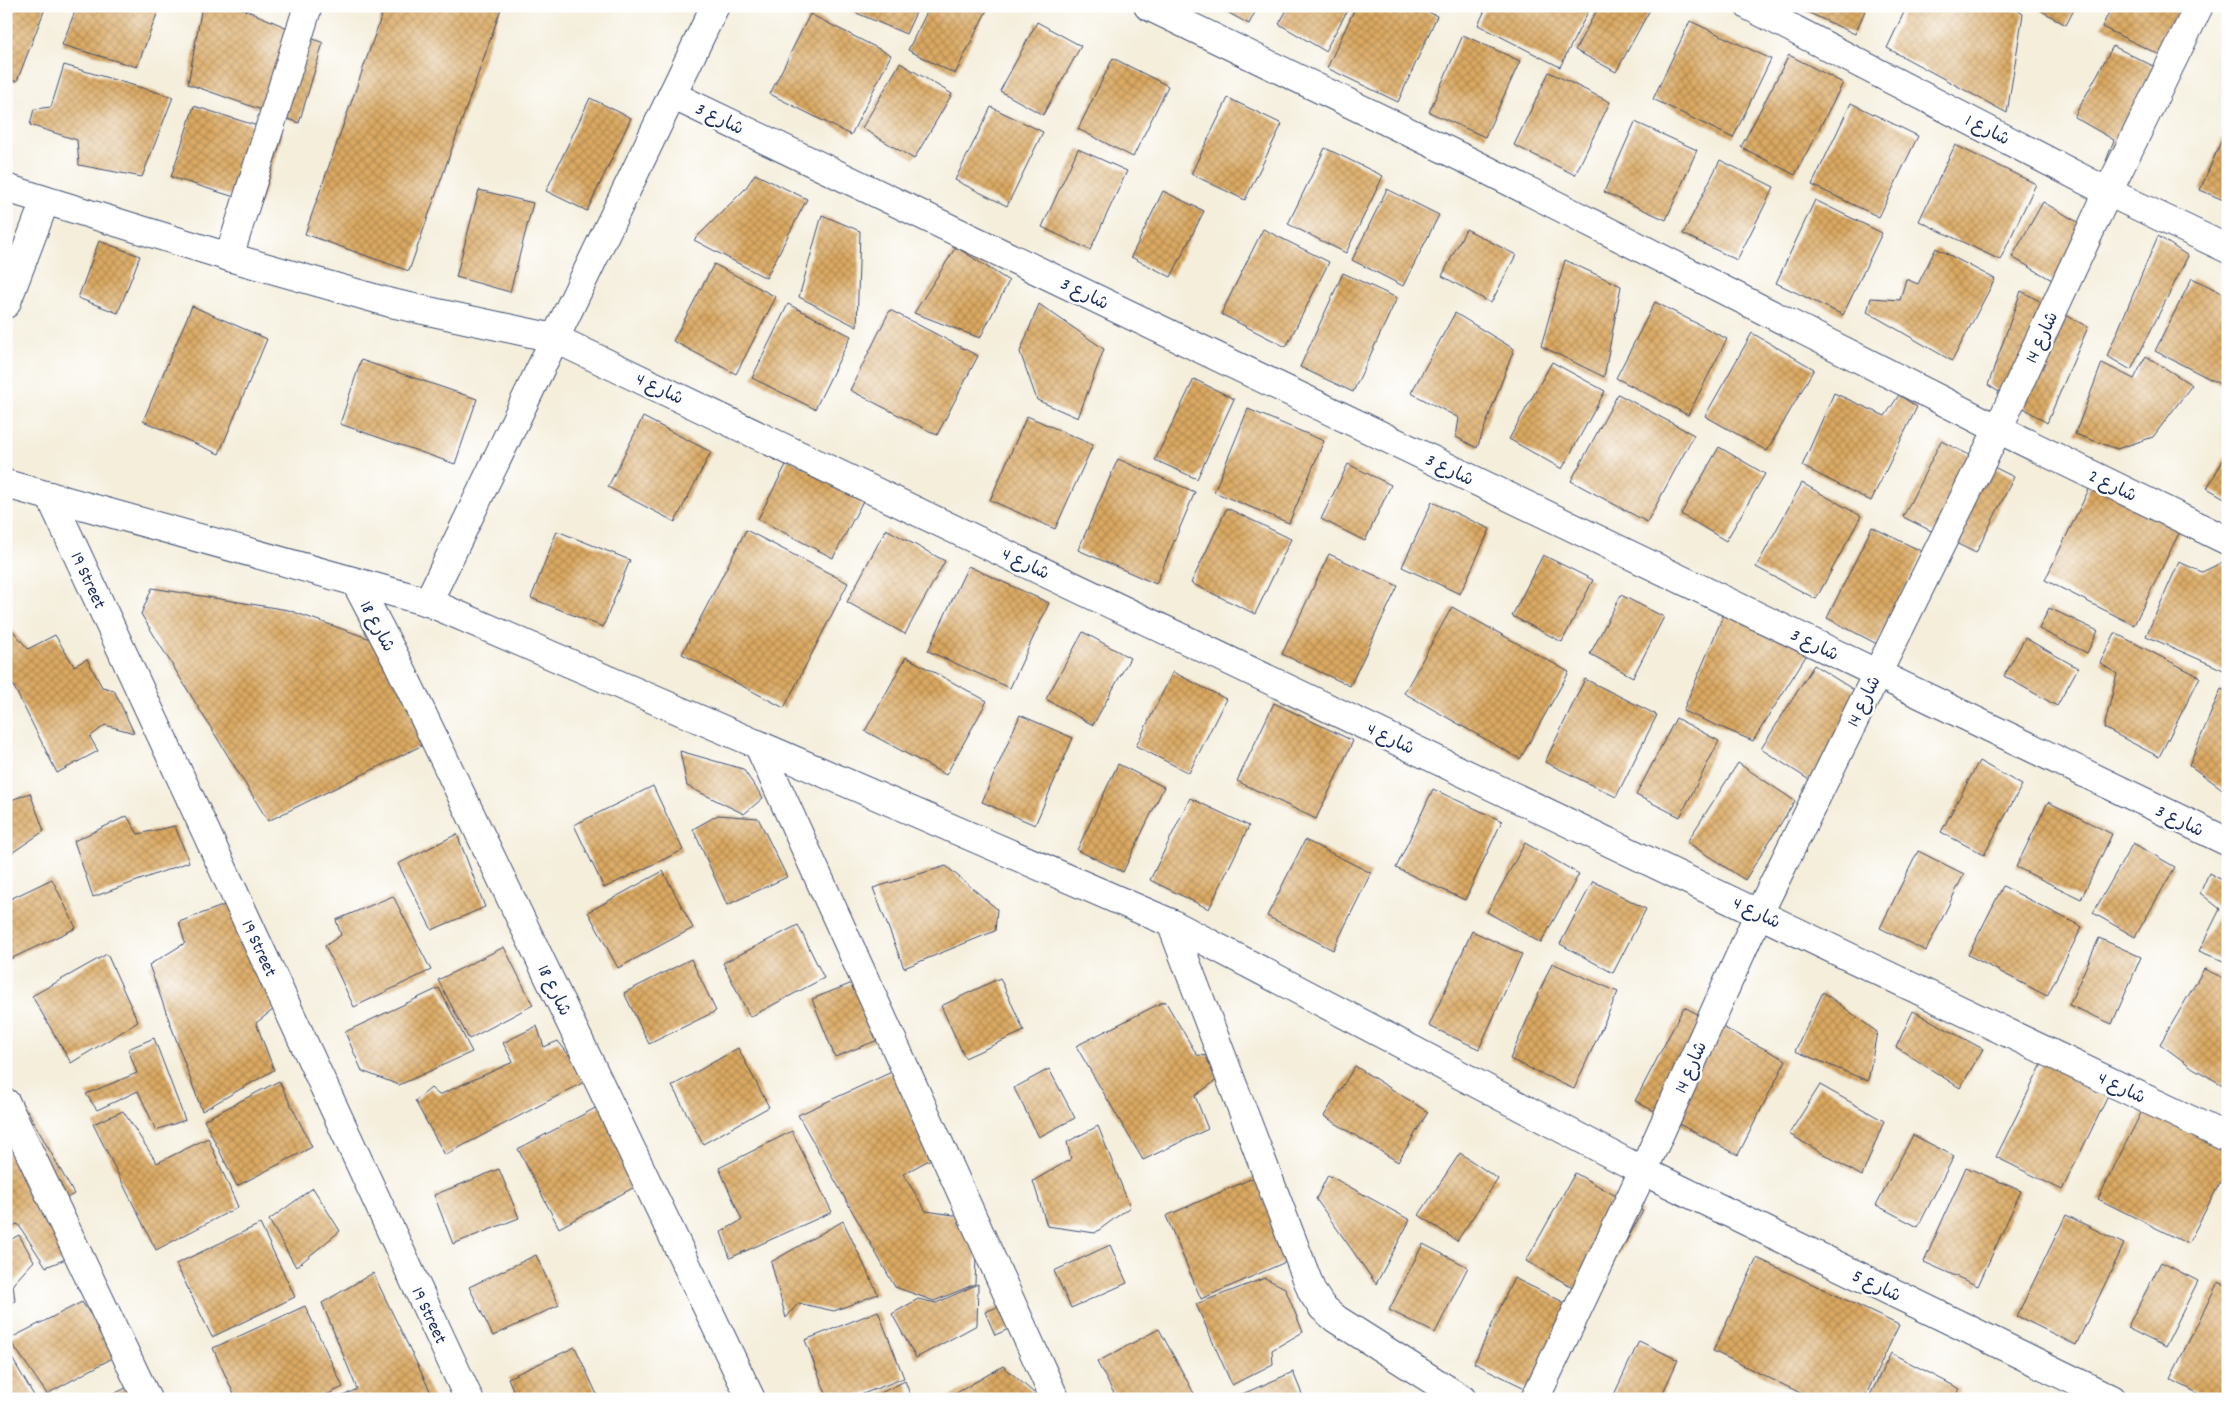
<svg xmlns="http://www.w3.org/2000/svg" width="2234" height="1405" font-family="Dekko,'Playpen Sans Arabic',sans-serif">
<defs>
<pattern id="building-cross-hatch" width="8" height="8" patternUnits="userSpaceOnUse" patternTransform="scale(1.25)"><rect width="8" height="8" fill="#dba961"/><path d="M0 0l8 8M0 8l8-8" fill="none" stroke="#b18a53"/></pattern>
</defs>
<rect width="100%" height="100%" fill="#fff"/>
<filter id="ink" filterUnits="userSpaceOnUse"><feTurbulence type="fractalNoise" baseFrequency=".02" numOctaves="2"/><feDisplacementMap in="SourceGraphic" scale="10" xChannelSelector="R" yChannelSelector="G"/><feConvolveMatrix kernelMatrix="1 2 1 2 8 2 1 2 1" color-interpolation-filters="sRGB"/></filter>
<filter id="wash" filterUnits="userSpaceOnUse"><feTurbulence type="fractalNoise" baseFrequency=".0096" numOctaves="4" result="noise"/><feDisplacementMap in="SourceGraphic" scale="20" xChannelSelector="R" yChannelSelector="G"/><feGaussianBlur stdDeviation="1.12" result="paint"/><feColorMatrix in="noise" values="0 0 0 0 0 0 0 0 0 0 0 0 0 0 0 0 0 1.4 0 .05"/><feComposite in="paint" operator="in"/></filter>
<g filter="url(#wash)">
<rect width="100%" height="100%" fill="#f4eedb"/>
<g id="blocks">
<g fill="url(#building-cross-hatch)">
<path d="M6 6H46L17 81 6 80Z"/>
<path d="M77 6H160L137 67 62 45Z"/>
<path d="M202 6H236L323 43 299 123 188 84Z"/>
<path d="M385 6H502L409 271 305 234Z"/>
<path d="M840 6H919L906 34Z"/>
<path d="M930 6H989L955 74 908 50Z"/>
<path d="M1216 6H1258L1249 24Z"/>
<path d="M1289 6H1350L1325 51 1279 24Z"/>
<path d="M1356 6H1416L1437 16 1398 102 1327 68Z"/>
<path d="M1487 6H1591L1560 67 1478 25Z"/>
<path d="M1599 6H1652L1616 72 1575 50Z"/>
<path d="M1794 6H1867L1855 34Z"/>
<path d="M1907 6H2010L2023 14 2007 113 1887 48Z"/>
<path d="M2033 6H2076L2066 25Z"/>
<path d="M2112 6H2187L2162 56 2102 27Z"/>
<path d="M810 14 891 55 851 135 770 94Z"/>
<path d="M1690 21 1771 59 1733 138 1653 99Z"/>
<path d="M1037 22 1081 46 1043 115 1000 91Z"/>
<path d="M1463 35 1520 61 1485 137 1429 112Z"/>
<path d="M2113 46 2163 71 2115 164 2106 161 2114 140 2074 117Z"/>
<path d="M1789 55 1843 83 1795 175 1741 147Z"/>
<path d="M1113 58 1168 86 1133 157 1078 129Z"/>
<path d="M900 63 952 94 914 159 862 128Z"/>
<path d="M64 65 173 97 142 177 79 165 77 140 30 125 34 109 51 107Z"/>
<path d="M1549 72 1610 102 1575 175 1514 145Z"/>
<path d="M590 98 631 118 587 211 546 191Z"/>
<path d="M1228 98 1282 124 1245 200 1191 174Z"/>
<path d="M1851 103 1918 136 1879 217 1812 185Z"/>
<path d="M194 106 283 134 260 205 171 177Z"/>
<path d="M991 107 1043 132 1007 206 955 180Z"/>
<path d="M1635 122 1697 150 1666 220 1604 192Z"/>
<path d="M2228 125V202L2200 190Z"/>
<path d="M1955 145 2036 184 2000 260 1919 221Z"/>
<path d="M1325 148 1383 176 1346 253 1288 224Z"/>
<path d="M1078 149 1127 171 1090 250 1042 227Z"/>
<path d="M1720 160 1774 187 1737 260 1683 234Z"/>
<path d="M755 174 807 199 766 278 694 240 745 189Z"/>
<path d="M1387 189 1439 215 1403 286 1352 260Z"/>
<path d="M479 190 533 203 510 292 456 277Z"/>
<path d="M1163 191 1204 211 1171 277 1131 257Z"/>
<path d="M1815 200 1882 233 1843 315 1776 283Z"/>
<path d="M2043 202 2102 236 2071 291 2012 257Z"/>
<path d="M822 215 860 231 857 327 799 297Z"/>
<path d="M1263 229 1329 262 1286 347 1221 314Z"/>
<path d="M1466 229 1516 255 1491 303 1442 276Z"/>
<path d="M2158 236 2188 256 2131 370 2107 356Z"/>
<path d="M99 241 140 256 118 313 78 298Z"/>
<path d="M956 247 1009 281 980 338 914 313Z"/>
<path d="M1936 248 1995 279 1952 361 1867 312 1871 298 1900 300 1906 279 1918 284Z"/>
<path d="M1565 260 1621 286 1604 377 1541 346Z"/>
<path d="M714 264 776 297 736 374 673 341Z"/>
<path d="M1343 273 1397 298 1353 392 1300 367Z"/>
<path d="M2192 278 2228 296V367L2220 384 2155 351Z"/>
<path d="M2021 291 2088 327 2047 423 1988 385Z"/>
<path d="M1655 302 1727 339 1688 415 1616 378Z"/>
<path d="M788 304 851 336 815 409 752 378Z"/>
<path d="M1039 304 1104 349 1078 418 1037 400 1020 352Z"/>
<path d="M192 306 267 339 219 454 143 421Z"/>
<path d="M890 310 978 356 937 435 850 390Z"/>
<path d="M1455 313 1514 349 1477 448 1456 437 1459 418 1411 393Z"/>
<path d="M1752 333 1814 369 1767 451 1705 416Z"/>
<path d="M2146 356 2192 385 2153 437 2117 449 2075 434 2102 363 2134 379Z"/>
<path d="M361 360 477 399 455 464 340 424Z"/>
<path d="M1552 362 1605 391 1562 469 1509 439Z"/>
<path d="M1194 379 1234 399 1197 479 1155 460Z"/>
<path d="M1834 393 1885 416 1899 395 1917 407 1871 501 1802 466Z"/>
<path d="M1618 394 1694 435 1647 522 1571 481Z"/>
<path d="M1248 409 1324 441 1289 523 1214 492Z"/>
<path d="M1027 416 1093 445 1055 529 990 500Z"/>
<path d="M643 417 711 452 675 522 608 487Z"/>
<path d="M1941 441 2014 477 1976 553 1903 517Z"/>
<path d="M1719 447 1765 474 1726 541 1681 514Z"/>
<path d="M2228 452V500L2207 488Z"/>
<path d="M789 459 864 499 833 558 758 519Z"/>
<path d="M1118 459 1195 492 1156 584 1078 550Z"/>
<path d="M1348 464 1391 485 1365 541 1321 519Z"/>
<path d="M1802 483 1861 516 1816 599 1756 567Z"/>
<path d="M2092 483 2182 527 2134 625 2045 580Z"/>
<path d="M1432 502 1490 529 1460 594 1402 567Z"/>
<path d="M1227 508 1291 539 1255 614 1191 583Z"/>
<path d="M1872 527 1923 552 1877 644 1827 618Z"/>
<path d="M886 529 945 561 905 634 847 602Z"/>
<path d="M746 530 848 583 784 708 682 654Z"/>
<path d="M557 531 630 560 603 627 531 598Z"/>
<path d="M1329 554 1398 586 1350 686 1282 654Z"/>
<path d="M1543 555 1593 580 1562 642 1512 616Z"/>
<path d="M2179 562 2202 572 2221 563 2228 567V672L2146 636Z"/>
<path d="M968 566 1049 603 1010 688 928 651Z"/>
<path d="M152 588 288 610 382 643 433 740 268 821 141 614Z"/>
<path d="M1621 595 1664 617 1633 677 1590 654Z"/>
<path d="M1452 607 1569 672 1520 759 1404 693Z"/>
<path d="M2049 608 2098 631 2087 653 2039 629Z"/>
<path d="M1726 609 1811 648 1753 741 1683 711Z"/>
<path d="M13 631 28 649 55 635 74 666 87 659 102 687 114 690 134 733 105 725 90 737 98 751 57 773 6 671V636Z"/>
<path d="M1083 632 1130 658 1093 725 1046 699Z"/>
<path d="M2115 633 2200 677 2159 757 2104 728 2117 674 2100 663Z"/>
<path d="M2025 638 2078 668 2057 706 2004 676Z"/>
<path d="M906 657 987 701 946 775 865 731Z"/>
<path d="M1814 665 1870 700 1817 785 1761 749Z"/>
<path d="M1173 672 1226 699 1189 773 1136 746Z"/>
<path d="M1585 679 1657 715 1616 797 1545 762Z"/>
<path d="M2221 689 2228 693V793L2189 765Z"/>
<path d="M1274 703 1353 741 1316 819 1237 781Z"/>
<path d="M1020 715 1073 738 1035 825 982 802Z"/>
<path d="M1676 718 1719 741 1680 817 1636 795Z"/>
<path d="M680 751 743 769 763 798 744 814 687 786Z"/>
<path d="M1979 761 2022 785 1984 855 1941 832Z"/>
<path d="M1738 763 1795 801 1745 880 1687 842Z"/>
<path d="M1118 764 1164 787 1123 872 1077 850Z"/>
<path d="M653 786 683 850 604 888 574 825Z"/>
<path d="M1433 789 1502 821 1465 900 1396 868Z"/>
<path d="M30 793 44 831 6 857V802Z"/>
<path d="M1190 798 1249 826 1209 909 1150 880Z"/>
<path d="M2048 802 2112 834 2081 899 2016 867Z"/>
<path d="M718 815 758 818 787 877 727 905 693 829Z"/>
<path d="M127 816 138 834 175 826 189 862 93 897 74 841Z"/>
<path d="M457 834 485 907 432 930 398 864Z"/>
<path d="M1305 840 1371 873 1333 950 1267 916Z"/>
<path d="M1525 843 1579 874 1541 943 1487 912Z"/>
<path d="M2133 843 2175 867 2135 937 2093 913Z"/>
<path d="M1918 851 1964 874 1926 951 1880 928Z"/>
<path d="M946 866 997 909 995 931 904 968 873 888Z"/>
<path d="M663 871 693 928 618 968 588 912Z"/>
<path d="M2209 873 2228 883V963L2199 951 2220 909 2200 893Z"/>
<path d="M52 879 76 928 6 961V901Z"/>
<path d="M1593 881 1646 909 1613 973 1560 944Z"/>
<path d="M2003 886 2082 927 2047 996 1968 955Z"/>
<path d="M393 896 431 970 354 1007 325 946 341 935 336 920Z"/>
<path d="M233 902 278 1006 256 1023 274 1070 202 1111 149 965 185 943 179 922Z"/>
<path d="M798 925 824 978 750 1017 723 963Z"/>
<path d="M1472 931 1522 954 1479 1049 1429 1026Z"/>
<path d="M2099 938 2141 957 2112 1024 2069 1005Z"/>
<path d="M504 947 533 1005 469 1039 438 980Z"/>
<path d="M107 954 138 1022 71 1063 32 996Z"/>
<path d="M691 959 716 1011 649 1044 624 993Z"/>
<path d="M1552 963 1618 992 1574 1089 1510 1059Z"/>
<path d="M2204 969 2228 980V1088L2193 1068 2160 1044Z"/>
<path d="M1000 978 1024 1031 965 1058 941 1006Z"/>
<path d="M860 980 883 1038 835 1057 812 999Z"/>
<path d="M439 988 472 1052 399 1085 362 1071 345 1032Z"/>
<path d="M1823 992 1877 1032 1868 1081 1795 1051Z"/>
<path d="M1165 1001 1197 1055 1219 1057 1226 1073 1195 1096 1208 1129 1143 1160 1076 1046Z"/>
<path d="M1684 1007 1786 1060 1738 1155 1635 1101Z"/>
<path d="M1913 1011 1983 1049 1960 1088 1896 1047Z"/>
<path d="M537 1026 544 1047 558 1041 588 1080 445 1155 415 1101 431 1088 439 1095 513 1062 503 1043Z"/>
<path d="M154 1038 185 1120 156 1130 138 1091 97 1110 86 1094 137 1073 128 1049Z"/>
<path d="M738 1048 769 1107 703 1144 672 1086Z"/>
<path d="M2045 1058 2111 1090 2062 1190 1996 1157Z"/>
<path d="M907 1065 948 1150 903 1174 926 1211 967 1217 977 1231 975 1284 934 1301 895 1287 798 1115Z"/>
<path d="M1355 1066 1428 1112 1398 1162 1324 1116Z"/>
<path d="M1049 1069 1075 1118 1039 1137 1014 1088Z"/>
<path d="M279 1081 312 1147 237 1186 204 1120Z"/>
<path d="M1820 1085 1884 1121 1862 1176 1789 1134Z"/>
<path d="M603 1104 642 1183 559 1228 518 1149Z"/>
<path d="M2145 1105 2228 1144V1167L2188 1244 2098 1199Z"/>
<path d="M27 1110 74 1194 48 1208 73 1256 46 1267 18 1224 6 1228V1119Z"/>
<path d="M123 1111 157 1163 208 1138 238 1207 156 1250 93 1124Z"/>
<path d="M1098 1126 1130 1207 1095 1233 1047 1226 1033 1181 1071 1159 1067 1142Z"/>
<path d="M792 1131 832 1212 730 1258 721 1232 742 1220 719 1168Z"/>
<path d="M1913 1135 1954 1156 1918 1227 1876 1205Z"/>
<path d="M1460 1153 1498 1179 1457 1241 1419 1215Z"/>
<path d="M1966 1167 2021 1191 1978 1286 1924 1262Z"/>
<path d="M499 1169 519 1218 453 1244 434 1195Z"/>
<path d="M1575 1173 1643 1211 1594 1299 1526 1261Z"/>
<path d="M1262 1174 1297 1257 1201 1299 1166 1216Z"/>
<path d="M1328 1175 1410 1220 1376 1284 1316 1199Z"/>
<path d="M313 1188 340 1231 296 1267 269 1220Z"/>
<path d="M2066 1215 2124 1244 2076 1345 2017 1316Z"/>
<path d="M843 1221 878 1294 834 1311 798 1303 786 1318 771 1262Z"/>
<path d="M260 1224 295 1297 212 1337 176 1264Z"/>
<path d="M19 1235 34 1261 13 1284 15 1301 6 1308V1242Z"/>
<path d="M1423 1244 1468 1267 1435 1333 1389 1310Z"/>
<path d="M1110 1245 1127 1283 1071 1308 1054 1271Z"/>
<path d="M536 1255 559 1305 493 1336 469 1287Z"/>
<path d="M1757 1258 1899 1325 1864 1399H1813L1713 1351Z"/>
<path d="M2161 1262 2198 1281 2165 1347 2127 1328Z"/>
<path d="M373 1273 434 1399H337L357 1389 322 1303Z"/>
<path d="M1265 1278 1285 1288 1303 1332 1272 1350 1273 1364 1232 1385 1196 1304Z"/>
<path d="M1514 1278 1584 1312 1543 1397 1474 1363Z"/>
<path d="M2218 1282 2228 1286V1399H2209L2170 1379Z"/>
<path d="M978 1284 977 1325 916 1358 892 1314 918 1299 936 1303Z"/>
<path d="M82 1302 118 1355 47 1394 9 1339Z"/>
<path d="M1002 1305 1011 1328 995 1335 985 1312Z"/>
<path d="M305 1306 343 1387 318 1399H236L213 1348Z"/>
<path d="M878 1311 904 1378 850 1399H828L805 1340Z"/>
<path d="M1159 1329 1197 1399H1117L1097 1362Z"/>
<path d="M1639 1341 1678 1360 1660 1399H1612Z"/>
<path d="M575 1347 599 1399H517L508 1378Z"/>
<path d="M6 1348 36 1399H6Z"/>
<path d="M1891 1353 1960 1389 1954 1399H1868Z"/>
<path d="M1003 1366 1041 1399H946Z"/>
<path d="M1293 1372 1304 1399H1231Z"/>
<path d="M905 1381 912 1399H869Z"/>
<path d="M128 1387 134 1399H103Z"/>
</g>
</g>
</g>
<g filter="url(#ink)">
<use href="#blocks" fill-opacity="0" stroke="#3c4c71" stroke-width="1"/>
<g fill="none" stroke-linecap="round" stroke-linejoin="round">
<g stroke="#3c4c71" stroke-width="30">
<g id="minor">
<path d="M1148 6 1473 163 1998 429 2228 541"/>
<path d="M1749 6 2108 192 2228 249"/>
<path d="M672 95 2228 842"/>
<path d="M6 188 229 257 391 303 554 338 2228 1138"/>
<path d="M229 257 308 6"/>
<path d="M6 304 45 201"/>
<path d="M6 484 428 602 1171 923 1643 1171 2112 1399"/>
<path d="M50 496 469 1399"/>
<path d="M356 583 397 661 751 1399"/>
<path d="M428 602 715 6"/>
<path d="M758 744 1055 1399"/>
<path d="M1171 923 1312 1292 1322 1307 1336 1319 1462 1399"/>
<path d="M6 1103 147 1399"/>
<path d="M1535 1399 1643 1171 1759 913 1998 429 2108 192 2199 6"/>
</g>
</g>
<use href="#minor" stroke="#fff" stroke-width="28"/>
</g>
</g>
<g text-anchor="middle" stroke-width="5" stroke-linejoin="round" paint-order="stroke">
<g font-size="18" fill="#1b2f5e" stroke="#fff">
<text transform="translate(720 118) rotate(26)" y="6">شارع 3</text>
<text transform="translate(1988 129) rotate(27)" y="6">شارع 1</text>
<text transform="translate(1085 293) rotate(26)" y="6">شارع 3</text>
<text transform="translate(2041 337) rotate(-65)" y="6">شارع 14</text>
<text transform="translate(660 388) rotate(26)" y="6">شارع 4</text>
<text transform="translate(1450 469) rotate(26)" y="6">شارع 3</text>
<text transform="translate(2113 485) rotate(26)" y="6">شارع 2</text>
<text transform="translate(1026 563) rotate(26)" y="6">شارع 4</text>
<text transform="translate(89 580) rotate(65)" y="6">19 Street</text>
<text transform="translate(378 626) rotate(62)" y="6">شارع 18</text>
<text transform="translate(1815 644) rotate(26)" y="6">شارع 3</text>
<text transform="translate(1863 701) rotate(-64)" y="6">شارع 14</text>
<text transform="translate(1391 738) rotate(26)" y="6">شارع 4</text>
<text transform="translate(2180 820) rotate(26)" y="6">شارع 3</text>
<text transform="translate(1757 912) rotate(26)" y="6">شارع 4</text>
<text transform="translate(260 948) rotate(65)" y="6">19 Street</text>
<text transform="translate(555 990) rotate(64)" y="6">شارع 18</text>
<text transform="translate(1690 1067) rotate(-66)" y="6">شارع 14</text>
<text transform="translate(2122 1087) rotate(26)" y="6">شارع 4</text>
<text transform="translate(1877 1285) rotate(26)" y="6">شارع 5</text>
<text transform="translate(430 1315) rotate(65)" y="6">19 Street</text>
</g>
</g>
<rect width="2234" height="1405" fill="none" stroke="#fff" stroke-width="25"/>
</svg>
